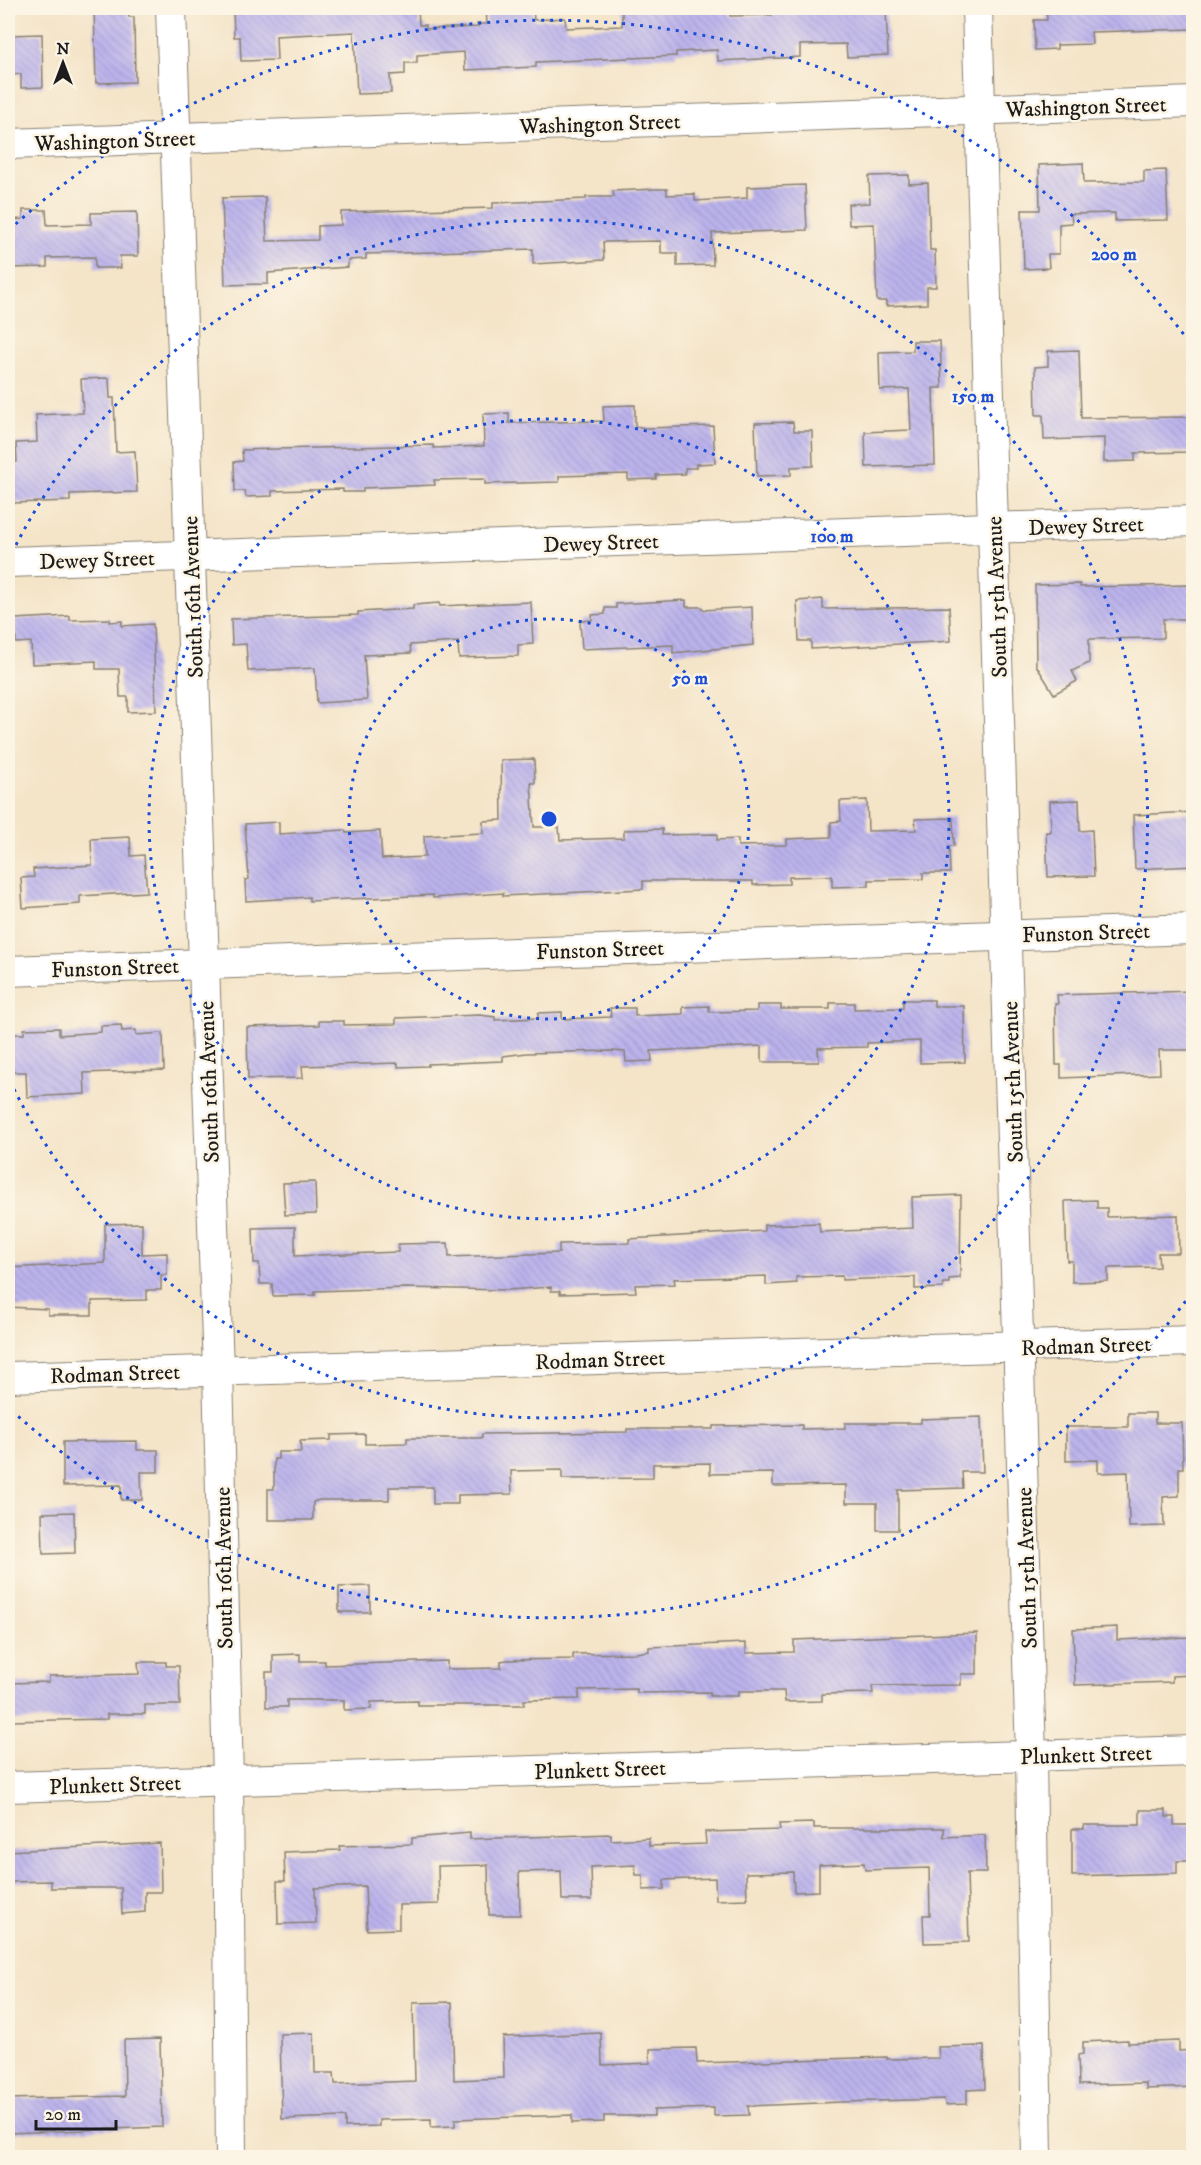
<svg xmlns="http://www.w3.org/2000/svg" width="1201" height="2165" font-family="'IM FELL DW Pica',serif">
<defs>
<pattern id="building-back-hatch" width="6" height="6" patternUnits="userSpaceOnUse" patternTransform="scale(1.5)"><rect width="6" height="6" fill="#bbb3ec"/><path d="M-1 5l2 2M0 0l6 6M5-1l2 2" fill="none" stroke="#a099ca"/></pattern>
</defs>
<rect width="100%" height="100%" fill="#fcf5e5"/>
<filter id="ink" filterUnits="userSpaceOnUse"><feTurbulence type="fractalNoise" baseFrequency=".0167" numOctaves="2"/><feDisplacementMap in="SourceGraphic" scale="12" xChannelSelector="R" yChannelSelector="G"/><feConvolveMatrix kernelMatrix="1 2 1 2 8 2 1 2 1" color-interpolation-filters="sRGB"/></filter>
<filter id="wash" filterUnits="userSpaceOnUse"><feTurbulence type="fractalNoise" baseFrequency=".008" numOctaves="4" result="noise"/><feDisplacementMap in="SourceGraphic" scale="24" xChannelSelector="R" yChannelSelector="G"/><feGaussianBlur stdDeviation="1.35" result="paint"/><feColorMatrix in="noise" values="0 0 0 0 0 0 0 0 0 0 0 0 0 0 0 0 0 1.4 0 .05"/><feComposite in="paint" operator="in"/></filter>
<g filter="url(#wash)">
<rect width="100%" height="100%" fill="#f4e4c8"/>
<g id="blocks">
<g fill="url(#building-back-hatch)">
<path d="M94 8H128L129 17H134L135 82 96 83Z"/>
<path d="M233 8H330V11L418 8 419 25H426V29L478 27 477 24H487L486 8H533L534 20 565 18 566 28 622 26V8H729L730 16 772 15 771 8H886L888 55 847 57 846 44 800 45V57L718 61 717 50 676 52V56L536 62V67L465 70 464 52 417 55V63H405V74L390 75 391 93 357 94 354 32 276 36 277 60 241 61 240 37H234Z"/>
<path d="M1046 8H1194V29L1091 32 1092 44 1057 45V49L1035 50 1034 20H1047Z"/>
<path d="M42 34 43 87 21 88V74L8 75V35Z"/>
<path d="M1083 163 1084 183 1144 182V171L1166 170 1168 220 1115 221V213L1071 214 1072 223 1059 224V254H1048L1049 268 1024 269 1022 210H1040L1039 165Z"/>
<path d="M909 175V184L928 183 930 250H935L936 287H927V304L886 306V301H877L874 224 849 225 848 204 870 203 869 176Z"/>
<path d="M805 185 807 230 712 233 713 265 677 266V253H661V241L603 242 604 260 533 264V249L366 254V259L348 260V267L268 273V284L225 285 222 198 265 197 267 241 318 240V226L341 225V212L493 208V203L586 199V197H614L613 191 656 189H667V195L695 194V201L747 198V187Z"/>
<path d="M23 210H46L47 225 91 224V213L137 212 138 256H120L121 268H95V257L47 258V267L8 268V220L23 219Z"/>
<path d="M913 341H940L942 388H933L935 465 866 467 865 432 911 430 909 389 880 390 879 352 913 351Z"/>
<path d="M1079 350 1081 418 1194 417V452L1135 453V461L1104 462V438L1044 440 1043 415H1036L1035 367 1048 366V351Z"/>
<path d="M109 378 110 398H114L116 452 135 451 137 492 70 494V501L12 503 10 462H17L16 443 37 442 36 415 83 413 81 379Z"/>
<path d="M635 405V426L646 428 713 426 715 463 696 464V468H685V474L656 475V479L628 480V474L559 476V482L521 483 485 484V479L434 480 435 485 363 488V492H343V489L272 491V496L246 497 245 491H235L234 462 243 461 242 450 433 445 434 448 484 446 483 414 509 413V423L604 421 603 406Z"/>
<path d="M793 422 794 431H812L813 466 791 467V475L757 476 755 423Z"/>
<path d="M1080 584V587L1194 585V619H1163V638L1089 639V663L1072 671 1077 681 1054 694 1036 665 1035 585Z"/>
<path d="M823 599V609L949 607 951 641 811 649V641H799L797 601Z"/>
<path d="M686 600V607H702L703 610 752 607 753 645 673 653V645L582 649 580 621 592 620V615L605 614V608H616V604Z"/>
<path d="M531 602 533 644 518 645V656L459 658 458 642 410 645 411 653 364 655 367 700 317 703 315 668 248 671 246 644 232 645 231 619 358 615V612L413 609V605L439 603 440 606Z"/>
<path d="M70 616V620L110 619V622L122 621V626L153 624 156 711 128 712V697H120L119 669H96V661L32 664 31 642 16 643 15 619Z"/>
<path d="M534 759 535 783H531L534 827H559L560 840 624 838V830L662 829V835L717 834V840L738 839V846L787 845V839L831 837V822L841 821 840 801 867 800 868 831 916 830 915 819 953 818 954 846H949L950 873H923V879L869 880V886L832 887V876L789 877V884L753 885V881H643V889L503 896V893L433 898V895L309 901V897L246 901 245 880 249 879 245 824 279 822V834L345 830 346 833 380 831 382 859 425 857 424 836 483 833V821L502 820 501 760Z"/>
<path d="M1079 800 1080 831 1092 830 1094 876 1048 877 1046 832H1051L1050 801Z"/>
<path d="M1194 812V866L1135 869 1133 815Z"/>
<path d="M130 837 131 856 144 855 147 892 80 896V904L23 908 21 878 34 877 33 869 92 865 91 839Z"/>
<path d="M1194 991V1050H1159L1160 1074 1061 1078V1065H1056L1055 1004H1058L1057 995Z"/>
<path d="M903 1000H934V1006H964L965 1062 920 1063V1041L867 1043V1047L818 1048 819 1062H762V1046L651 1051 652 1061 626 1062 625 1052 612 1051 527 1053 503 1056V1061L428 1064V1066L398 1067V1063L302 1066 303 1078 248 1079 247 1027 319 1025V1021H344V1025L396 1024V1018L480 1015 495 1017V1020L538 1018V1013L562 1012V1019L611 1017 610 1008H635V1016L683 1014V1007L709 1006V1012L757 1011V1005H781V1009H830V1003H854V1009L903 1008Z"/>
<path d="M121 1025 122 1031 136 1030V1035L163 1033 164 1070 84 1073 85 1094 27 1097 26 1072H8V1034H24V1029L59 1028V1035L101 1032V1026Z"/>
<path d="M315 1182 316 1214 285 1215 283 1183Z"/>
<path d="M961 1195 960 1278 949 1279V1283H943V1288L915 1289V1277L842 1280V1276L796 1277 797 1283 766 1285V1276L674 1279 675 1284 635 1285 636 1292 560 1294V1291H551V1287L507 1290 405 1288 315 1291V1295L273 1296 272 1284H260L259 1263H254L253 1228 295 1227V1256L398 1252V1244L448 1243 449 1257 559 1253V1244L629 1243V1239L764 1231V1225L819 1223 820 1232 913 1228 912 1197Z"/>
<path d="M1097 1200V1208H1107V1217L1178 1215 1179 1253H1158L1159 1267 1108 1268V1281L1072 1282V1261H1067L1065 1201Z"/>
<path d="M142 1223V1254L167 1253V1275H161V1290H147V1300L92 1301V1315H48V1309L8 1307V1268L105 1263V1224Z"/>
<path d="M1128 1413H1155V1423H1182L1183 1468H1179V1496L1163 1497 1164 1526 1129 1527 1128 1472 1098 1473V1460L1066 1461V1427H1128Z"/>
<path d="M981 1417 983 1472H962L963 1488 898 1490V1530H877V1503H846V1485L773 1486V1473L710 1474V1463L653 1464V1478L562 1479V1470L511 1471 512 1494 458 1495V1504H433V1487H389V1500H319L313 1502V1520H268V1489H274V1459H278V1452H301L300 1441 331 1440V1435L365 1434V1444L407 1443V1438H482V1434L627 1432V1429H713V1426L802 1425V1429L845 1428V1423H921V1419Z"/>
<path d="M137 1441V1450H158V1472H141L142 1500H121V1485L63 1486V1442Z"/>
<path d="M74 1512 75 1553 43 1554 42 1513Z"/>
<path d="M370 1586V1612H339V1587Z"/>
<path d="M1117 1627V1640L1192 1637 1193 1675 1172 1676V1682L1075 1685 1073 1629Z"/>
<path d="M977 1633V1674H961V1685L872 1686 873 1693 822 1694V1701L785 1702 784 1691H738V1696H710V1692L637 1693V1689L579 1690V1699L524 1700V1705H418V1701L371 1702V1709L344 1710V1700H287V1707H266V1672H273V1655L300 1654V1661H325V1665L447 1661V1669L501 1668V1661L507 1660 573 1659V1654L636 1653 649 1651V1647L746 1643V1653L794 1652V1640Z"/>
<path d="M138 1662H166V1666H179L180 1705H145V1714H107V1719L8 1721V1683L49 1682V1676L139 1674Z"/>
<path d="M1140 1810H1166V1817H1174V1825H1194V1861H1177V1873L1072 1876V1829H1084V1825H1140Z"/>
<path d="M814 1823V1828H944V1837L985 1835 986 1873H967L969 1942 924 1943 923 1915H930L929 1868 865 1870 864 1863 819 1865V1891L794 1892 793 1872 746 1873 747 1899 716 1900 715 1878 664 1880V1889L643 1890V1875H636L635 1865 591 1867 592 1900H562L561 1871 519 1872 520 1915H489L488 1865 438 1866 439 1904 399 1905V1929L367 1930 365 1886 315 1888 316 1923 278 1924 277 1881H285L284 1852 340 1850 339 1846 412 1844V1838L470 1833V1839L611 1834V1840L649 1838V1846L706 1844 705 1832 780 1830 779 1824Z"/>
<path d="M160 1843 161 1892H145V1912L122 1914 121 1888H51V1881L8 1882V1851Z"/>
<path d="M452 2002 454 2080 504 2078 503 2037 601 2033 602 2065 650 2063V2049L696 2048 697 2063 887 2057V2059L939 2058 938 2047 984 2046 985 2089 967 2090V2104L945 2105 944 2099 842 2102 748 2106 749 2115 714 2116V2108L654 2110V2116H604V2122L572 2123V2115L455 2119V2126L431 2127V2119L379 2120V2126L345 2127V2117L282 2119 280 2034 314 2033 315 2073H334L335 2084 415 2081 413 2003Z"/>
<path d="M160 2039 162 2127 8 2133V2099L125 2096 124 2040Z"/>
<path d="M1128 2040V2043L1179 2041V2051L1194 2050V2087L1146 2089V2083L1079 2085 1078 2055 1083 2054V2042Z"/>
</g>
</g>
</g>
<g filter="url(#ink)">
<use href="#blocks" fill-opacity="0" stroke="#888072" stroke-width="1.5"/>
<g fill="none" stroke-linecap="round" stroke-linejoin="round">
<g stroke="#888072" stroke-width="32">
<g id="minor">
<path d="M171 8 218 1370 228 1780 231 2158"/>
<path d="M977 8 1031 1756 1037 2158"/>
<path d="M8 144 1194 102"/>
<path d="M8 562 1194 521"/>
<path d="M8 971 1194 929"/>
<path d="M8 1377 1194 1341"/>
<path d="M8 1787 1194 1751"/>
</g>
</g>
<use href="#minor" stroke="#fff" stroke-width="30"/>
</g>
</g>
<g fill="none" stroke="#1d4ed8" stroke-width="3" stroke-dasharray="3 6">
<circle cx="549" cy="819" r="200"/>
<circle cx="549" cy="819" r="400"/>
<path d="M8 561A599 599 0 1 1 8 1077"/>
<path d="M1191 1294A799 799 0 0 1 9 1408M9 230A799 799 0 0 1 1191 344"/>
</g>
<g text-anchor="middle" stroke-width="5" stroke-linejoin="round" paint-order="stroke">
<g font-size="22" fill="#1c1c1c" stroke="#fcf5e5">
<text transform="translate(1086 106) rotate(-2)" y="8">Washington Street</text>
<text transform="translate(600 123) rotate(-2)" y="8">Washington Street</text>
<text transform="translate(115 140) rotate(-2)" y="8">Washington Street</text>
<text transform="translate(1086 525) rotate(-2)" y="8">Dewey Street</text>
<text transform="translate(601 542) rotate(-2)" y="8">Dewey Street</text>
<text transform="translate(97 559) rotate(-2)" y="8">Dewey Street</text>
<text transform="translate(192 597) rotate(-92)" y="8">South 16th Avenue</text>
<text transform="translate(996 597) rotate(-92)" y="8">South 15th Avenue</text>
<text transform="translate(1086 932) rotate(-2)" y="8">Funston Street</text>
<text transform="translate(600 949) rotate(-2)" y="8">Funston Street</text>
<text transform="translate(115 967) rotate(-2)" y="8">Funston Street</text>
<text transform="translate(208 1082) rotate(-92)" y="8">South 16th Avenue</text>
<text transform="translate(1012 1082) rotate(-92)" y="8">South 15th Avenue</text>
<text transform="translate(1086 1345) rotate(-2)" y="8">Rodman Street</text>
<text transform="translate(600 1359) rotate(-2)" y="8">Rodman Street</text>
<text transform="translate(115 1373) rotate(-2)" y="8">Rodman Street</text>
<text transform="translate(223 1568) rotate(-91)" y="8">South 16th Avenue</text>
<text transform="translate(1026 1568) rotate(-92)" y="8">South 15th Avenue</text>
<text transform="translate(1086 1754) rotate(-2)" y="8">Plunkett Street</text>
<text transform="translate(600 1769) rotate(-2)" y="8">Plunkett Street</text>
<text transform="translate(115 1784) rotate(-2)" y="8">Plunkett Street</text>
</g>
</g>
<circle cx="549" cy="819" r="9" fill="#1d4ed8" stroke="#fcf5e5" stroke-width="3"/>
<g font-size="18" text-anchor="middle" font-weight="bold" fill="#1d4ed8" stroke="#fcf5e5" stroke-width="5" stroke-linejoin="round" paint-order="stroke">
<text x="1114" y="260">200 m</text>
<text x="973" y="402">150 m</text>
<text x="832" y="542">100 m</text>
<text x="690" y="684">50 m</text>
</g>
<rect width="1201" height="2165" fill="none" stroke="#fcf5e5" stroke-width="30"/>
<g transform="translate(63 63)" stroke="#fcf5e5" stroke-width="4.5" paint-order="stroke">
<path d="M0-4.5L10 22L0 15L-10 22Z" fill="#1c1c1c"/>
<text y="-9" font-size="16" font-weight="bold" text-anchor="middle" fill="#1c1c1c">N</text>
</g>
<path d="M36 2120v9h80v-9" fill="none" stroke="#1c1c1c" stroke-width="3"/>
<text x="45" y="2120" font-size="18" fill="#1c1c1c" stroke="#fcf5e5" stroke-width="4.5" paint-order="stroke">20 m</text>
</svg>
